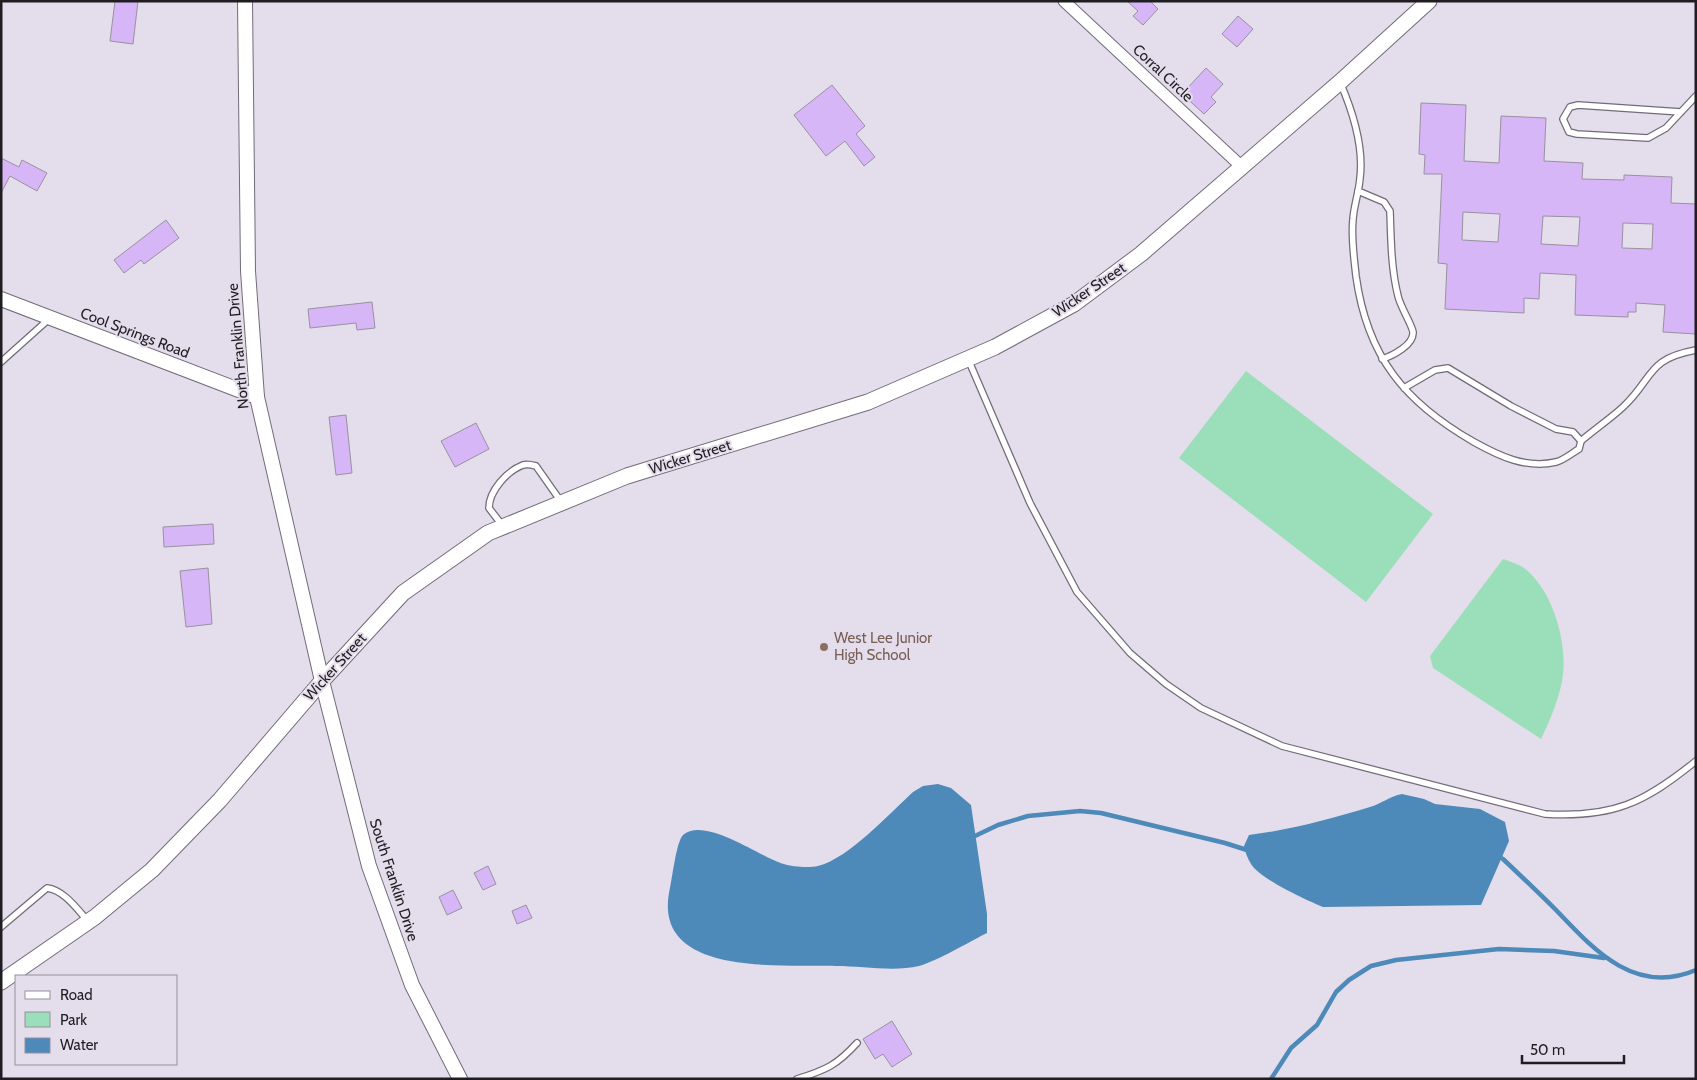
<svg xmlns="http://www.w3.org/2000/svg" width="1697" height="1080" font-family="Cabin,sans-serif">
<rect width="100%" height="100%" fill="#e4ddeb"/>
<g fill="#9bdfba">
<path d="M1246 371 1433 514 1366 602 1179 458Z"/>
<path d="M1503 559C1509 561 1515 563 1521 566 1553 587 1569 646 1562 681 1558 702 1550 720 1541 739L1433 668 1430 656Z"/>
</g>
<g fill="#4d89b9">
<path d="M938 784 951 788 971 805 987 914V933C969 942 937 961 919 966 894 972 862 966 836 966 785 964 654 978 669 893 672 881 676 842 683 835 705 816 761 858 784 864 792 867 810 868 818 866 848 859 890 813 913 792L923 786Z"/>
<path d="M1402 794 1424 799 1435 804 1480 809 1505 822 1509 841 1481 905 1323 907C1306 900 1260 879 1251 864 1248 859 1245 852 1244 846L1249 835C1290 830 1330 819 1370 807 1381 804 1390 796 1402 794Z"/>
</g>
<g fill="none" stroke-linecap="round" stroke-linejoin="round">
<g stroke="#4d89b9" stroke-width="4.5">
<path d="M969 837 975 836 998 825 1028 816 1080 811 1101 813 1225 843 1250 851"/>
<path d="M1495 857H1500L1503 859C1521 876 1539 893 1556 910 1594 950 1635 996 1696 970"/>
<path d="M1271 1079 1291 1048 1317 1025 1336 992 1349 980 1371 966 1396 960 1499 949 1554 951 1604 958"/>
</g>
</g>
<g fill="#d7b6f7" stroke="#98929f" fill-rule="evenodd">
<path d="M115 1H138L133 44 110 41Z"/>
<path d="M1127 1H1150L1158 9 1143 25 1133 16 1138 11Z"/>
<path d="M1238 16 1253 29 1237 47 1222 34Z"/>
<path d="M1206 68 1223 84 1211 97 1216 102 1204 114 1182 94Z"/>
<path d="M832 85 865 126 856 134 875 157 864 166 845 141 826 156 794 115Z"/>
<path d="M1421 103 1466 105 1464 161 1499 163 1501 116 1546 118 1544 161 1583 163 1582 179 1624 180V175L1672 177 1671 203 1696 204V334L1663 332 1665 305 1636 303V312H1628V317L1575 315 1576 275 1540 273 1539 299 1524 298V313L1445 309 1447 264 1438 263 1442 174H1424L1425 155 1419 154ZM1463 212 1500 214 1498 242 1462 240ZM1543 216 1580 217 1578 246 1541 244ZM1623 223 1653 224 1652 249 1622 248Z"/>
<path d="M1 158 19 167 22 160 47 173 37 191 10 176 1 193Z"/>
<path d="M166 220 179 238 144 264 141 260 124 273 114 260Z"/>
<path d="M372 302 375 328 357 330 356 323 310 328 308 309Z"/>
<path d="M346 415 352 473 336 475 329 417Z"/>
<path d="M476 423 489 449 455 467 441 441Z"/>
<path d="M213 524 214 544 164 547 163 527Z"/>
<path d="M208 568 212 624 186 627 180 571Z"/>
<path d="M488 866 496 884 483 890 474 873Z"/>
<path d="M453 890 462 908 447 915 439 897Z"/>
<path d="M526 905 532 918 517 924 512 911Z"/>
<path d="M892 1021 912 1054 892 1067 883 1054 875 1059 863 1039Z"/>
</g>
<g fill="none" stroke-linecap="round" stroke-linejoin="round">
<g stroke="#726b78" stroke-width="8">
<g id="service">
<path d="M1340 82C1353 112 1364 146 1360 178 1359 192 1354 205 1353 219 1351 238 1354 257 1356 276 1367 356 1404 402 1474 442 1499 456 1526 469 1556 462 1564 460 1572 453 1579 449L1581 441 1573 432 1556 429 1511 406 1448 368 1435 370 1404 388"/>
<path d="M1681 112 1578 105 1570 107 1563 119 1569 132 1577 134 1648 138 1666 128 1696 96"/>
<path d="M1358 191 1384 202 1390 211C1391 239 1391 268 1398 296 1400 306 1412 325 1413 332 1414 345 1392 356 1382 359"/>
<path d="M968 359 1030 503 1077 592 1130 653 1166 684 1201 708 1282 746 1545 814C1613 818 1644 803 1696 761"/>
<path d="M1 362 49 319"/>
<path d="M1581 441C1595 429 1610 419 1623 407 1654 378 1646 359 1696 350"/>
<path d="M502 525 489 508C489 491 507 471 523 465 527 464 532 465 536 466L562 503"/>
<path d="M1 927 47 888C64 890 77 909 88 921"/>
<path d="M797 1079C826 1070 837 1065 857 1043"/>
</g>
</g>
<g stroke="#726b78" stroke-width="13">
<path id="minor" d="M1064 1 1242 167"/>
</g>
<g stroke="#726b78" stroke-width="16">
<g id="tertiary">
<path d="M245 1 248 271 257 397 322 681 369 866 412 985 460 1079"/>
<path d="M1 299 257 397"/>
</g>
</g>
<g stroke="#726b78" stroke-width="17">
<path id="secondary" d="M1 982 95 917 152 870 220 800 322 681 403 593 488 533 627 476 868 402 995 347 1074 304 1141 254 1340 82 1429 1"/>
</g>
<use href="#service" stroke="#fff" stroke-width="5.5"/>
<use href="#minor" stroke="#fff" stroke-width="11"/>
<use href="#tertiary" stroke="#fff" stroke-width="14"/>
<use href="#secondary" stroke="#fff" stroke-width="15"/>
</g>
<circle fill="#8d6e63" stroke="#e4ddeb" stroke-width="2" cx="824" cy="647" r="5"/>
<g text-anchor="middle" stroke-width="4" stroke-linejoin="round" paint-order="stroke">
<g font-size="15" fill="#1f1d22" stroke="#e4ddeb">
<text transform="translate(1163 73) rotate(43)" y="5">Corral Circle</text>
<text transform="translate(1089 290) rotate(-34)" y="5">Wicker Street</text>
<text transform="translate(135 333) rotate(21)" y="5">Cool Springs Road</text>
<text transform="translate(238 346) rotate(-95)" y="5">North Franklin Drive</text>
<text transform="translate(690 457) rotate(-17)" y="5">Wicker Street</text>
<text transform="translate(335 667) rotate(-48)" y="5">Wicker Street</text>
<text transform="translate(394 880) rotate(72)" y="5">South Franklin Drive</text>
</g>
<g font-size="15" fill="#785e54" stroke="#e4ddeb" text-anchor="start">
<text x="834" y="643">West Lee Junior<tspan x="834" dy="17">High School</tspan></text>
</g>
</g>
<rect width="1697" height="1080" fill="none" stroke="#1f1d22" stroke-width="5"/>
<rect x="15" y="975" width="162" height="90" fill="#e4ddeb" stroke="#95909b"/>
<rect x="25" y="991" width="25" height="8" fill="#ffffff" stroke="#95909b"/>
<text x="60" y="1000" font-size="15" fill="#1f1d22">Road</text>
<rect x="25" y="1012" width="25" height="15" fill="#9bdfba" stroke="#95909b"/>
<text x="60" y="1025" font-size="15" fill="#1f1d22">Park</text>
<rect x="25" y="1038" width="25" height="15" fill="#4d89b9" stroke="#95909b"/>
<text x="60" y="1050" font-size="15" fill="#1f1d22">Water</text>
<path d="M1522 1055v8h102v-8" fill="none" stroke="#1f1d22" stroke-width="2.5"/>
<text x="1530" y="1055" font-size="15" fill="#1f1d22" stroke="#e4ddeb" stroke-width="4" paint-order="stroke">50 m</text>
</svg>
